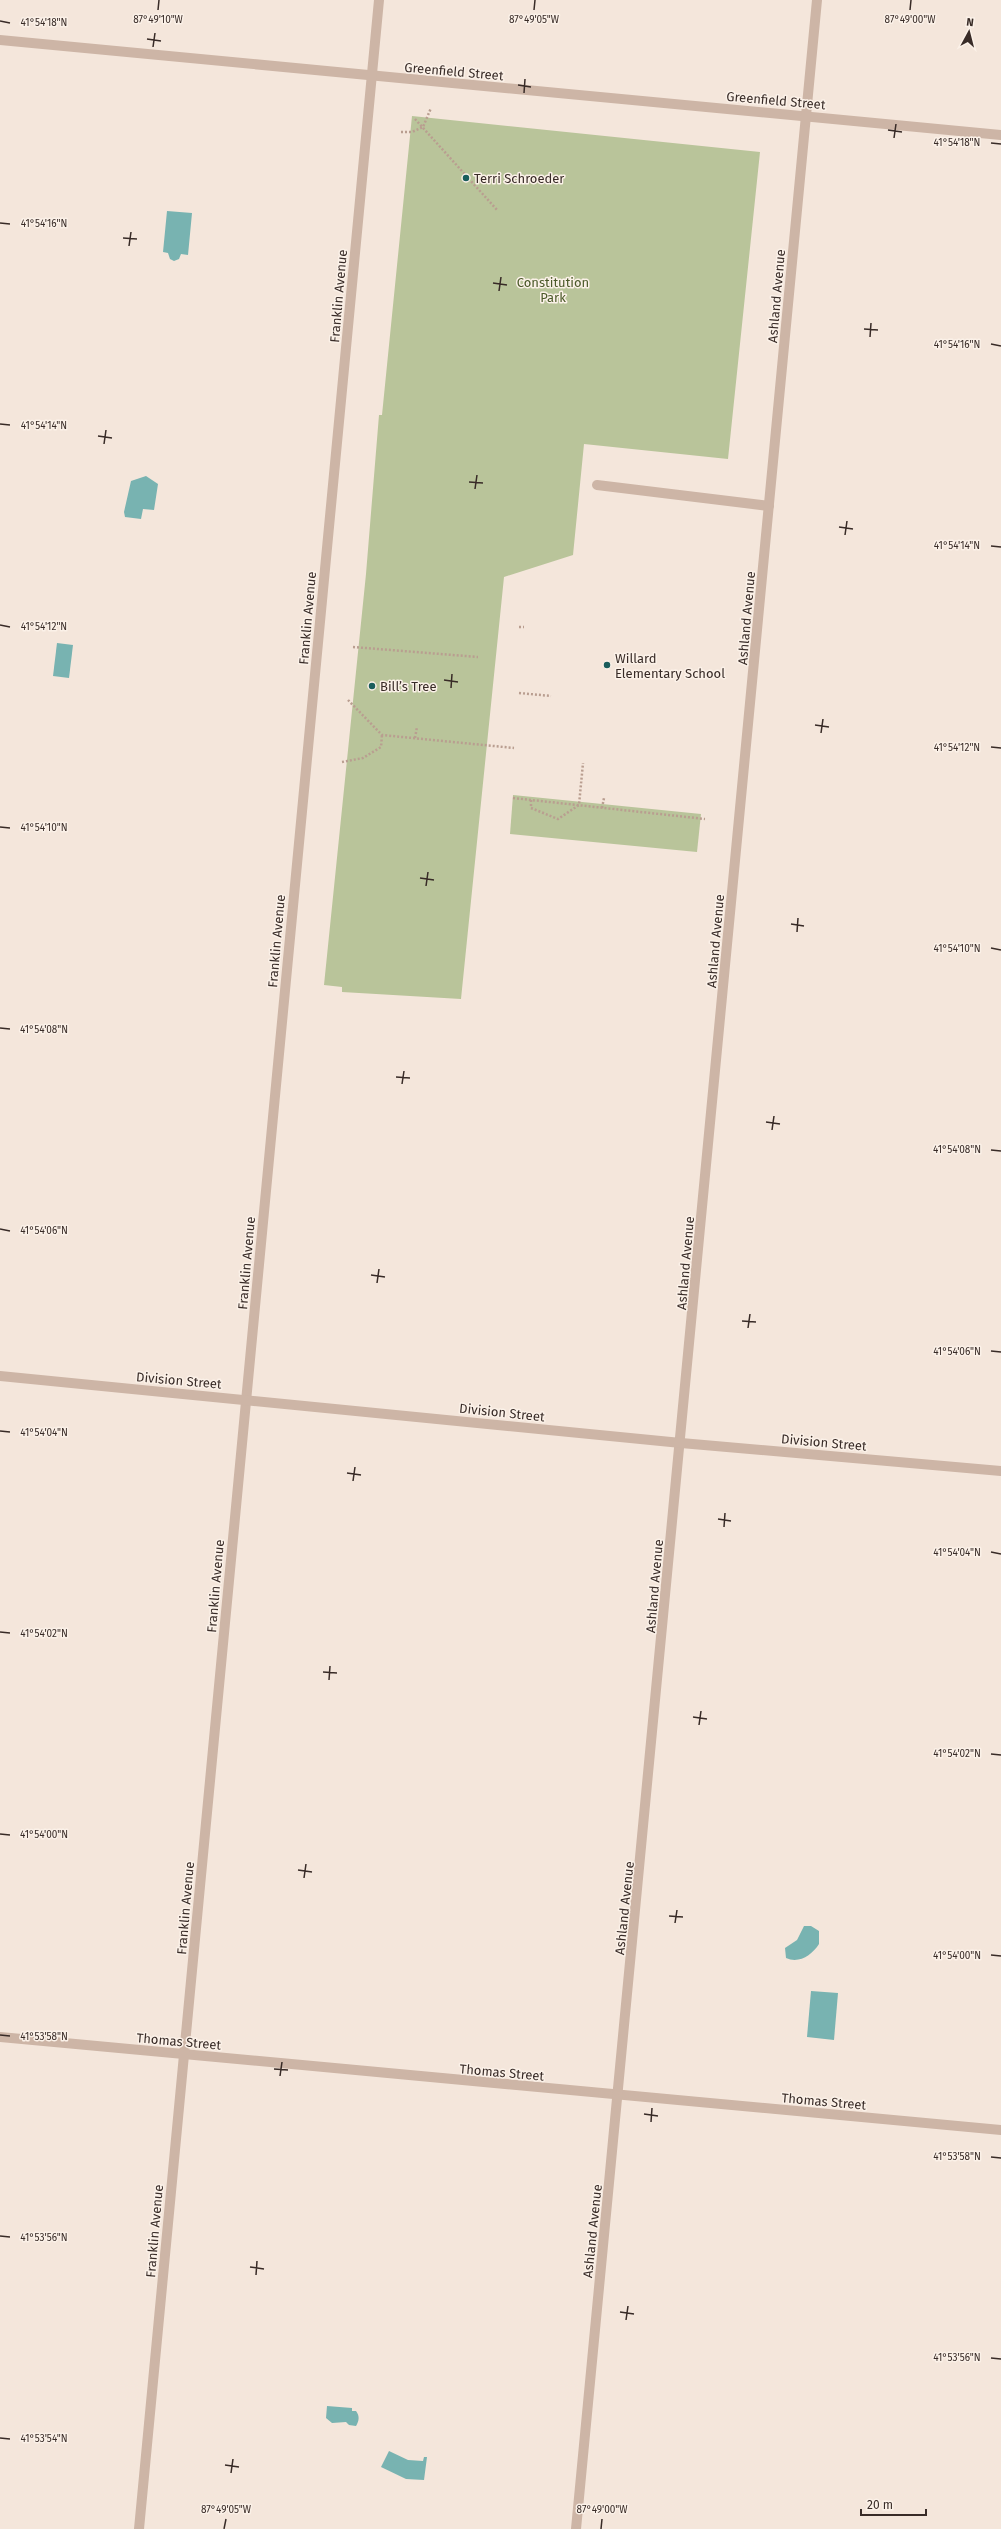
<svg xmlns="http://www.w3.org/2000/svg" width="1001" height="2529" font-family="'Fira Sans',sans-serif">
<rect width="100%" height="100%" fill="#f4e6db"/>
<g fill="#b9c49a">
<path d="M412 116 760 152 728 459 584 444 573 555 504 577 461 999 342 992V987L324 985 366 574 379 415H382Z"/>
<path d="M513 795 701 814 697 852 510 834Z"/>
</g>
<g fill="#78b3b1">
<path d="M167 211 192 213 188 255 181 254 179 259 174 261 170 259 168 253 163 252Z"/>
<path d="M146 476 158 484 154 510 143 509 141 519 125 517 124 512 131 481Z"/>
<path d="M57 643 73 645 69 678 53 676Z"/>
<path d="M804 1926H811L819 1931V1944C812 1955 799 1964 786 1958L785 1948 797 1940Z"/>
<path d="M811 1991 838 1993 834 2040 807 2037Z"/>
<path d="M327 2406 352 2408V2411H356C360 2416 359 2421 356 2426L349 2425 346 2422 332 2423 326 2418Z"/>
<path d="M389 2451 408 2460 423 2461 424 2457H427L424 2480 406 2479 381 2467Z"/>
</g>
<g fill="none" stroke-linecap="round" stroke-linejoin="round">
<g stroke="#b99e90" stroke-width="2.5" stroke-dasharray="2 2" stroke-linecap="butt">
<path d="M415 119 498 211"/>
<path d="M401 132H412L423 127 431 108"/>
<path d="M519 627H524"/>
<path d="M353 647 478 657"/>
<path d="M519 693 551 696"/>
<path d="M348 700 382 735 514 748"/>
<path d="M415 738 417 727"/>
<path d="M342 762 363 758 381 747 382 735"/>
<path d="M513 798 705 819"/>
<path d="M531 800V808L558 819 579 805 583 763"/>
<path d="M602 808 604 798"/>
</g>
<path stroke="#cdb5a6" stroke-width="10" d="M597 485 769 506"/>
<g stroke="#cdb5a6" stroke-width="10">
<path d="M0 40 1001 135"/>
<path d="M0 2037 1001 2130"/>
<path d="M139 2529 379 0"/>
<path d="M576 2529 817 0"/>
</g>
<path stroke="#cdb5a6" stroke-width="10" d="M0 1376 681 1443 1001 1471"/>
</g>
<path fill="none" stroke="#382b27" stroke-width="1.5" d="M158 10 159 0M534 10 535 0M910 10 911 0M0 21 10 23M147 39 161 41M153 47 155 33M518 85 531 87M524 93 525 79M888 130 902 132M894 138 896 124M991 143 1001 144M0 223 10 224M123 238 137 239M129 246 131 232M493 283 507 285M499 291 501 277M864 329 878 330M870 337 871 323M991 344 1001 346M0 424 10 425M98 436 112 438M104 444 106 430M469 482 483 483M475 489 477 475M839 527 853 529M845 535 847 521M991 546 1001 547M0 625 10 627M444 680 458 682M451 688 452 674M815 725 829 727M821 733 823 719M991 747 1001 748M0 827 10 828M420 878 434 880M426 886 428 872M791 924 804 926M797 932 798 918M991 948 1001 950M0 1028 10 1029M396 1077 410 1078M402 1084 404 1071M766 1122 780 1124M772 1130 774 1116M991 1150 1001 1151M0 1229 10 1231M371 1275 385 1277M377 1283 379 1269M742 1321 756 1322M748 1328 750 1314M991 1351 1001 1352M0 1431 10 1432M347 1473 361 1475M353 1481 355 1467M718 1519 731 1521M724 1527 725 1513M991 1552 1001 1554M0 1632 10 1633M323 1672 337 1673M329 1680 330 1666M693 1717 707 1719M699 1725 701 1711M991 1754 1001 1755M0 1834 10 1835M298 1870 312 1872M304 1878 306 1864M669 1916 683 1917M675 1923 677 1910M991 1955 1001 1956M0 2035 10 2036M274 2069 288 2070M280 2076 282 2062M644 2114 658 2116M651 2122 652 2108M991 2157 1001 2158M0 2236 10 2237M250 2267 264 2269M256 2275 257 2261M620 2312 634 2314M626 2320 628 2306M991 2358 1001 2359M0 2438 10 2439M225 2465 239 2467M231 2473 233 2459M224 2529 226 2519M601 2529 602 2519"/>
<g fill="#1a5d5c" stroke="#fbf1e8" stroke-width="1.5">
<circle cx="466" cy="178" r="4"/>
<circle cx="607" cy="665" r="4"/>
<circle cx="372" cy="686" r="4"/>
</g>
<g text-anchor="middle" stroke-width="3" stroke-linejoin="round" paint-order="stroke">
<g font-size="13" fill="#382b27" stroke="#fbf1e8">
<text transform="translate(454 71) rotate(5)" y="5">Greenfield Street</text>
<text transform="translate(776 100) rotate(5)" y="5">Greenfield Street</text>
<text transform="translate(338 296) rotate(-85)" y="5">Franklin Avenue</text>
<text transform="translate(776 296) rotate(-85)" y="5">Ashland Avenue</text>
<text transform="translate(307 618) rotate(-85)" y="5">Franklin Avenue</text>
<text transform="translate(746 618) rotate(-85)" y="5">Ashland Avenue</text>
<text transform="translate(276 941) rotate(-85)" y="5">Franklin Avenue</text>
<text transform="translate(715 941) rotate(-85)" y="5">Ashland Avenue</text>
<text transform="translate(246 1263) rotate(-85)" y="5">Franklin Avenue</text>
<text transform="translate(685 1263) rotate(-85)" y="5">Ashland Avenue</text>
<text transform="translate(179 1380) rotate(5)" y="5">Division Street</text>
<text transform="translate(502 1412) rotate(6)" y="5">Division Street</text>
<text transform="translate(824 1442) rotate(5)" y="5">Division Street</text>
<text transform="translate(215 1586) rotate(-85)" y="5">Franklin Avenue</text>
<text transform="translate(654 1586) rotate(-85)" y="5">Ashland Avenue</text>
<text transform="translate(185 1908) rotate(-85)" y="5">Franklin Avenue</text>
<text transform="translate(624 1908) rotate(-84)" y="5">Ashland Avenue</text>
<text transform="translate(179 2041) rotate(5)" y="5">Thomas Street</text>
<text transform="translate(502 2072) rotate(5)" y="5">Thomas Street</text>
<text transform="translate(824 2101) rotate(5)" y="5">Thomas Street</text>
<text transform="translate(154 2231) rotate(-85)" y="5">Franklin Avenue</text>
<text transform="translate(592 2231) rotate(-84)" y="5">Ashland Avenue</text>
</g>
<g font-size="13" fill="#382b27" stroke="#fbf1e8" text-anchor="start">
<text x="474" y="183">Terri Schroeder</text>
<text x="615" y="663">Willard<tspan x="615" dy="15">Elementary School</tspan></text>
<text x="380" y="691">Bill’s Tree</text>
</g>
<g font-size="13" fill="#4b5929" stroke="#fbf1e8">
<text x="553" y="287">Constitution<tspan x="553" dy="15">Park</tspan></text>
</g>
</g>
<g font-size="10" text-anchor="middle" fill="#382b27" stroke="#fbf1e8" stroke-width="3" stroke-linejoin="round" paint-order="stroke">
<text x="158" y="23">87°49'10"W</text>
<text x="534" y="23">87°49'05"W</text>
<text x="910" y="23">87°49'00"W</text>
<text x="44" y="26">41°54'18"N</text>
<text x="957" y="146">41°54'18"N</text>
<text x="44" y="227">41°54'16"N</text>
<text x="957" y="348">41°54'16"N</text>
<text x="44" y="429">41°54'14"N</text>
<text x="957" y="549">41°54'14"N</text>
<text x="44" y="630">41°54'12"N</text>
<text x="957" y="751">41°54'12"N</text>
<text x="44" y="831">41°54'10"N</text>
<text x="957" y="952">41°54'10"N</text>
<text x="44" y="1033">41°54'08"N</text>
<text x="957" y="1153">41°54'08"N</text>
<text x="44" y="1234">41°54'06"N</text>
<text x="957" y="1355">41°54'06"N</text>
<text x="44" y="1436">41°54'04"N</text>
<text x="957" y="1556">41°54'04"N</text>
<text x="44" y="1637">41°54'02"N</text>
<text x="957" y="1757">41°54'02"N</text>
<text x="44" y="1838">41°54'00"N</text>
<text x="957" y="1959">41°54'00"N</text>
<text x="44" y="2040">41°53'58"N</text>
<text x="957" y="2160">41°53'58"N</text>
<text x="44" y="2241">41°53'56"N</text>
<text x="957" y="2361">41°53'56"N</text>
<text x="44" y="2442">41°53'54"N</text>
<text x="226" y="2513">87°49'05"W</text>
<text x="602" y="2513">87°49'00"W</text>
</g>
<g transform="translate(969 32) rotate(7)" stroke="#fbf1e8" stroke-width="3" paint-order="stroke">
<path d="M0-3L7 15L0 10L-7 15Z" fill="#382b27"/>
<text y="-6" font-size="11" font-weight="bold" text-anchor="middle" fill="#382b27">N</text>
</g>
<path d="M861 2509v6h65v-6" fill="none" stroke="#382b27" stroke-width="2"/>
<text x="867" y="2509" font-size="12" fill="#382b27" stroke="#fbf1e8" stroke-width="3" paint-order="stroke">20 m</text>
</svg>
